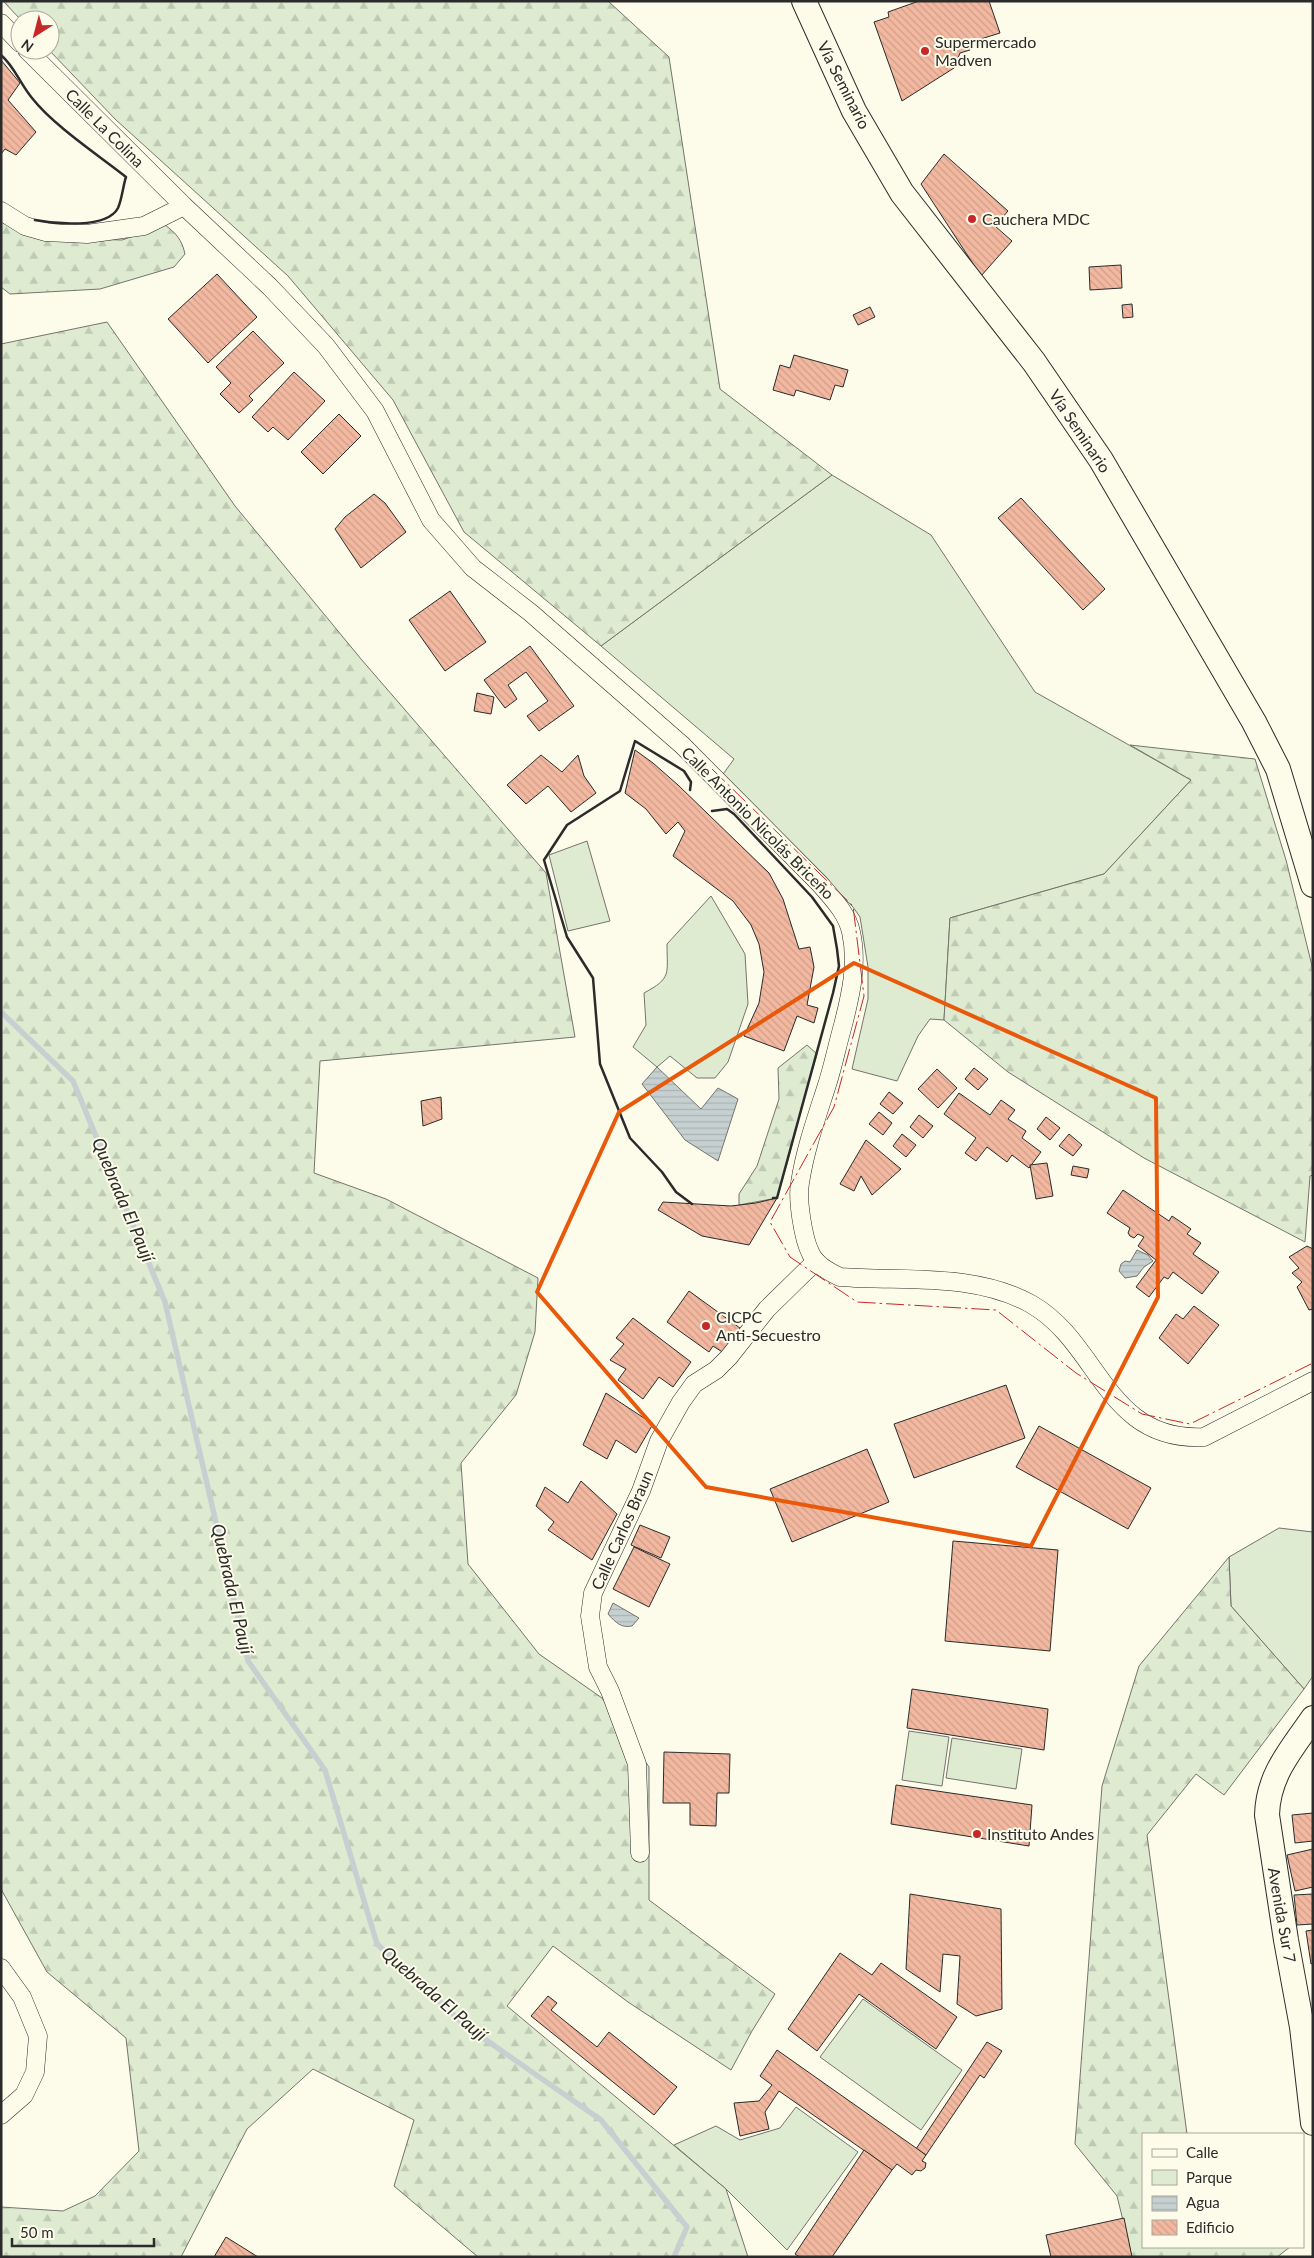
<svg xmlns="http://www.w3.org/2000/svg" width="1314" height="2258" font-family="Lato,sans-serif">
<defs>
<pattern id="forest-firs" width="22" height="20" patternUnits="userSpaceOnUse" patternTransform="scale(1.25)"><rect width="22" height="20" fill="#deebd1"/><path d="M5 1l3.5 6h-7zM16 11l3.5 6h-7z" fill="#bfcab4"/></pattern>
<pattern id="water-rules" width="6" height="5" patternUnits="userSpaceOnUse" patternTransform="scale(1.25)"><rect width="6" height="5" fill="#c7d0d0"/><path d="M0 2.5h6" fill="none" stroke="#abb3b3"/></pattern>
<pattern id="building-back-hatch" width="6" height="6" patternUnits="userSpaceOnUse" patternTransform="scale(1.25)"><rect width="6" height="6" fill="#f2b8a0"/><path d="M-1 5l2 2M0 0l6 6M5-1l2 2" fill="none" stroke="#d09e8a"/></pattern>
</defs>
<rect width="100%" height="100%" fill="#fdfbea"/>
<g fill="#deebd1" stroke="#74746e">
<path d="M832 475 931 535 1035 692 1191 780 1104 874 950 918 944 1020 930 1019 918 1036 897 1081 852 1069 868 999V967L860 917 853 907 721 777 734 759 601 646Z"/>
<path d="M587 841 610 921 568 931 549 855Z"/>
<path d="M711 896 745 954 748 1004 728 1062 715 1078H697L670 1056 657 1067 633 1047 646 1025 644 993C672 978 667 974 667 944Z"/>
<path d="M1279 1528 1313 1532V1676L1304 1689 1231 1606 1229 1557Z"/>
<path d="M909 1731 949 1737 942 1786 902 1780Z"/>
<path d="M952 1738 1022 1749 1016 1789 946 1778Z"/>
<path d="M863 1999 962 2070 921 2130 820 2057Z"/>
<path d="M796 2107 858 2152 787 2250 726 2189 674 2145 716 2126 740 2140 780 2128Z"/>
</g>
<g fill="url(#forest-firs)" stroke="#74746e">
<path d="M3 1H608L669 57 720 389 832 475 601 646 464 532 393 400 288 276 115 119 49 50 50 20H21Z"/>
<path d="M1 222 48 238 122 240 165 225C176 233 182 240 185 254L174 267 100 289 10 294 1 287Z"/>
<path d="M107 322 235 506 361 659 546 873 575 1037 320 1061 314 1173 386 1199 538 1278 535 1332 516 1395 461 1463 468 1564 539 1654 602 1698 649 1767V1900L775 1994 752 2031 731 2070 628 2002 553 1946 507 2006 726 2189 748 2257H478L394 2186 414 2120 313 2069 247 2129 181 2257H1V2207L63 2211 95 2196 139 2151 126 2038 47 1972 1 1889V344Z"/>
<path d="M1130 745 1255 759 1286 860 1313 970V1175L1310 1176 1305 1242 1144 1158 1008 1072 944 1020 950 918 1104 874 1191 780Z"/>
<path d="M807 1045 817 1054C802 1101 792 1150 777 1198L739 1205V1194L757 1166 779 1099 778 1068Z"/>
<path d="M1229 1557 1231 1606 1304 1689 1224 1795 1196 1774 1147 1835 1187 2134H1143V2247H1290L1277 2257H1132L1117 2196 1075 2144 1102 1786 1139 1666Z"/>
</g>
<g fill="url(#water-rules)" stroke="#74746e">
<path d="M657 1067 701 1109 718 1088 738 1099 718 1161 685 1140 642 1084Z"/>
<path d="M1137 1250 1148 1255 1153 1261 1144 1267 1137 1276 1125 1278 1119 1271 1121 1264 1125 1261 1130 1262Z"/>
<path d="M613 1603 639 1618 632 1626C621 1628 616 1623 608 1614Z"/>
</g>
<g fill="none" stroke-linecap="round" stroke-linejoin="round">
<path stroke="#c7d0d0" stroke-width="5.5" d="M1 1012 73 1081 165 1302 248 1661 325 1770 377 1944 466 2026 601 2120 687 2227 674 2257"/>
</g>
<g fill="url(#building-back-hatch)" stroke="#2b2b2b">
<path d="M919 1H989L1000 33 968 43 970 50 960 53 954 68 902 101 874 22 889 17 888 12Z"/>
<path d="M1 60 20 83 8 100 36 132 16 155 5 149 1 154Z"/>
<path d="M944 154 1008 211 995 226 1012 241 981 276 921 184Z"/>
<path d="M1121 265 1122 288 1090 290 1089 267Z"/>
<path d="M217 274 257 317 208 363 168 319Z"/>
<path d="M1132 304 1133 317 1123 318 1122 305Z"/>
<path d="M870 307 875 317 858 325 853 315Z"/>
<path d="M253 331 284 363 249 396 253 400 239 413 220 394 231 383 216 367Z"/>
<path d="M794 355 848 370 843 387 835 385 830 400 796 390 794 396 773 390 780 365 790 368Z"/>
<path d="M294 372 325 401 288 440 273 427 268 432 252 417Z"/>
<path d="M339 414 361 436 323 474 301 452Z"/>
<path d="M374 494 385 503 406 532 361 568 335 529 345 517Z"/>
<path d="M1021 498 1105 589 1083 610 998 518Z"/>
<path d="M450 591 486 642 445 671 409 620Z"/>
<path d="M530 646 574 706 539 731 527 716 548 701 526 672 508 685 517 699 505 708 484 680Z"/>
<path d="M477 693 494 697 491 714 474 711Z"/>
<path d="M635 750 653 763 678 785 769 873 783 899 799 949 810 947 814 967 807 1005 818 1008 814 1023 797 1016 784 1051 744 1036 759 1003 764 972 759 944 751 925 733 901 673 856 685 831 678 822 666 834 646 809 625 793Z"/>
<path d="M541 755 562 772 578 755 584 776 596 793 571 812 548 786 526 804 507 785Z"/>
<path d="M974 1068 988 1079 978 1090 965 1079Z"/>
<path d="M937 1069 957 1088 938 1108 918 1089Z"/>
<path d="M889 1092 903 1103 893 1114 880 1104Z"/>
<path d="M959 1093 990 1115 1001 1100 1015 1110 1008 1119 1026 1131 1022 1138 1041 1152 1029 1168 1012 1155 1007 1162 987 1147 976 1161 965 1153 976 1138 944 1114Z"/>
<path d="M441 1097 442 1119 423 1126 421 1101Z"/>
<path d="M879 1112 892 1123 883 1135 869 1124Z"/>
<path d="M919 1115 933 1126 923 1138 910 1127Z"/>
<path d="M1046 1117 1060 1128 1050 1140 1037 1129Z"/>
<path d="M902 1134 916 1145 906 1157 893 1146Z"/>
<path d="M1069 1134 1082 1145 1073 1156 1059 1146Z"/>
<path d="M866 1140 901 1169 872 1195 861 1176 854 1191 840 1184Z"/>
<path d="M1047 1163 1053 1196 1036 1199 1030 1165Z"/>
<path d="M1073 1166 1089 1169 1087 1178 1071 1175Z"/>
<path d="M1123 1190 1169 1221 1172 1216 1191 1229 1187 1234 1201 1243 1193 1254 1219 1272 1202 1294 1173 1272 1168 1279 1164 1277 1149 1297 1136 1287 1156 1260 1138 1246 1144 1237 1138 1234 1134 1238 1130 1236 1128 1233 1130 1228 1107 1213Z"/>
<path d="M777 1198 749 1245 702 1236 658 1210 663 1202 731 1206 756 1203Z"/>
<path d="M1307 1246 1313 1249V1309L1309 1310 1297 1287 1302 1282 1292 1273 1299 1268 1289 1257Z"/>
<path d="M689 1291 744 1331 727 1355 713 1346 709 1352 667 1322Z"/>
<path d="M1194 1306 1219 1325 1188 1364 1159 1338 1176 1314 1183 1319Z"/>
<path d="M633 1318 691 1362 673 1387 659 1377 643 1399 618 1380 626 1369 610 1360 624 1344 616 1338Z"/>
<path d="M1006 1385 1025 1438 914 1478 894 1424Z"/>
<path d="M606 1393 653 1424 636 1453 616 1440 607 1459 583 1445Z"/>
<path d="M1039 1426 1151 1488 1128 1529 1016 1467Z"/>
<path d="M867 1449 889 1502 792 1542 770 1489Z"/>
<path d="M581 1481 617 1514 592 1560 548 1530 554 1522 536 1506 545 1487 568 1503Z"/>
<path d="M640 1525 670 1537 661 1558 631 1545Z"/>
<path d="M953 1541 1058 1550 1050 1651 945 1641Z"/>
<path d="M634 1547 670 1564 649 1607 613 1589Z"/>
<path d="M912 1689 1048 1709 1044 1750 907 1728Z"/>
<path d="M664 1752 730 1754 729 1793H717L716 1826 690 1825V1803H663Z"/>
<path d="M896 1785 1032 1805 1029 1846 891 1824Z"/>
<path d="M1313 1813V1841L1295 1843 1292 1815Z"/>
<path d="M1313 1849V1887L1295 1891 1287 1855Z"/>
<path d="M910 1894 1001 1909 1002 2009 976 2016 957 2004 960 1956 943 1954 940 1992 906 1969Z"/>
<path d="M1313 1894V1924L1297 1925 1294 1895Z"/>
<path d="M1313 1930V1963L1311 1964 1306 1931Z"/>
<path d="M840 1953 872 1975 881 1963 957 2017 936 2049 859 1994 817 2051 788 2029Z"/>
<path d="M548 1996 557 2003 551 2010 597 2047 609 2032 677 2087 654 2115 531 2016Z"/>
<path d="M987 2042 1002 2051 984 2078 980 2075 926 2155 916 2149Z"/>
<path d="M777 2050 926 2155 922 2161 926 2163 925 2168 921 2171 916 2170 912 2175 897 2164 892 2170 779 2091 765 2112 769 2129 740 2136 734 2103 759 2101 772 2085 760 2076Z"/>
<path d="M864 2150 892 2170 832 2257H800L795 2254Z"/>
<path d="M1124 2218 1132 2257H1051L1046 2235Z"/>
<path d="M226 2237 258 2257H214Z"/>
</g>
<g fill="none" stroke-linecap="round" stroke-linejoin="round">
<g stroke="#2b2b2b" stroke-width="19">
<g id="minor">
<path d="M1 23 20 43"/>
<path d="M27 50 184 206 270 287 326 346 375 411 431 520 473 568 531 613 682 745 820 884C832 898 847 913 851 932 858 963 851 994 843 1025 837 1046 833 1067 826 1088 816 1119 805 1150 800 1183 797 1199 803 1239 811 1254 816 1265 829 1272 840 1277 903 1282 973 1272 1031 1304 1100 1343 1105 1442 1204 1437L1313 1381"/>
<path d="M1 211 25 226 46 232 87 234 144 226 184 206"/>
<path d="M640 1853 637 1764 610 1691 598 1667 590 1616 593 1593 641 1491 659 1441 681 1402 694 1384 716 1370 729 1357 767 1309 816 1261"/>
<path d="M1 1968 22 1997 38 2036 35 2072 24 2095 1 2115"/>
</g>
</g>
<g stroke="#2b2b2b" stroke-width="26">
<g id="secondary">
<path d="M804 1 854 111 902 193 1034 362 1101 460 1254 722 1278 769 1313 885"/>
<path d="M1313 1718C1291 1750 1268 1775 1267 1815L1286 1940 1302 2027 1313 2123"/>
</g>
</g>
<use href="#minor" stroke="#fdfbea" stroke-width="18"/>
<use href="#secondary" stroke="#fdfbea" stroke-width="24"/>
<g stroke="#2b2b2b" stroke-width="2.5">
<path d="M1 55C15 67 20 84 32 98 53 125 98 155 126 177 123 186 122 199 118 208 107 229 55 224 35 220"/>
<path d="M690 790 691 782 684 771 635 741 620 791 567 825 544 860 567 937 593 978 600 1064 630 1138 662 1172 676 1192 692 1204"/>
<path d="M712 811 727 809 734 814 812 897 833 926 837 949 839 966 833 993 777 1198H773"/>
</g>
<path stroke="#c62828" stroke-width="1" stroke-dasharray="18 4 2.5 4" stroke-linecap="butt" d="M712 769 853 906 864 996 834 1107 770 1222 790 1257 857 1302 996 1310 1076 1373 1142 1414 1190 1424 1313 1363"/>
</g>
<path fill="none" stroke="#e8590c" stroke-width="4" stroke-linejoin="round" d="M854 963 1156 1098 1158 1297 1031 1546 706 1487 537 1292 619 1112Z"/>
<g fill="#c62828" stroke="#fdfbea" stroke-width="2">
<circle cx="925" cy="51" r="5"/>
<circle cx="972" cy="219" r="5"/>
<circle cx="706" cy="1326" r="5"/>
<circle cx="977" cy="1834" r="5"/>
</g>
<g text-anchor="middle" stroke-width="4" stroke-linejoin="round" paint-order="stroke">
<g font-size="16" fill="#2b2b2b" stroke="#fdfbea" text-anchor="start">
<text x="935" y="48">Supermercado<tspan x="935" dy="18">Madven</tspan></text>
<text x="982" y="225">Cauchera MDC</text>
<text x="716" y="1323">CICPC<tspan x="716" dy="18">Anti-Secuestro</tspan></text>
<text x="987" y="1840">Instituto Andes</text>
</g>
<g font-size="16" fill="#2b2b2b" stroke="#fdfbea">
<text transform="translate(844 85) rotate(63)" y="6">Vía Seminario</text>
<text transform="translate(105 128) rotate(45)" y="6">Calle La Colina</text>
<text transform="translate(1080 431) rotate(56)" y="6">Vía Seminario</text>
<text transform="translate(758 823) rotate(45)" y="6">Calle Antonio Nicolás Briceño</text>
<text transform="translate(622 1530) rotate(-66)" y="6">Calle Carlos Braun</text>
<text transform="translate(1282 1915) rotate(80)" y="6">Avenida Sur 7</text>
</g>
<g font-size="18" font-style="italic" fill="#2b2b2b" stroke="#fdfbea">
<text transform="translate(123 1200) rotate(67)" y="6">Quebrada El Paují</text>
<text transform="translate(232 1589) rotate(77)" y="6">Quebrada El Paují</text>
<text transform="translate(434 1994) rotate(41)" y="6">Quebrada El Paují</text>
</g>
</g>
<rect width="1314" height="2258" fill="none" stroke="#2b2b2b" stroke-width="5"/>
<rect x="1142" y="2133" width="162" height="115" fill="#fdfbea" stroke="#a9a89e"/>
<rect x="1152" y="2149" width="25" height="8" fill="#fdfbea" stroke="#a9a89e"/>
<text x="1186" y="2158" font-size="15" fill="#2b2b2b">Calle</text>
<rect x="1152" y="2170" width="25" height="15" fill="#deebd1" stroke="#a9a89e"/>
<text x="1186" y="2183" font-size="15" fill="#2b2b2b">Parque</text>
<rect x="1152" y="2196" width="25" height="15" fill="url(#water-rules)" stroke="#a9a89e"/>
<text x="1186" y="2208" font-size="15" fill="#2b2b2b">Agua</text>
<rect x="1152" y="2220" width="25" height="15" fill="url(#building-back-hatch)" stroke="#a9a89e"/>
<text x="1186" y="2233" font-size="15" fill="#2b2b2b">Edificio</text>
<g transform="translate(35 35) rotate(216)"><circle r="24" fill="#fdfbea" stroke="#a9a89e"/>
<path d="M0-4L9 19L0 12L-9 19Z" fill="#c62828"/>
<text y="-8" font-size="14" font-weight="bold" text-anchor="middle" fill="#2b2b2b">N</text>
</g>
<path d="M12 2238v8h142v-8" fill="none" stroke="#2b2b2b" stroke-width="2.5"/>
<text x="20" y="2238" font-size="15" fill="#2b2b2b" stroke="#fdfbea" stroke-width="4" paint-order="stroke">50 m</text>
</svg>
